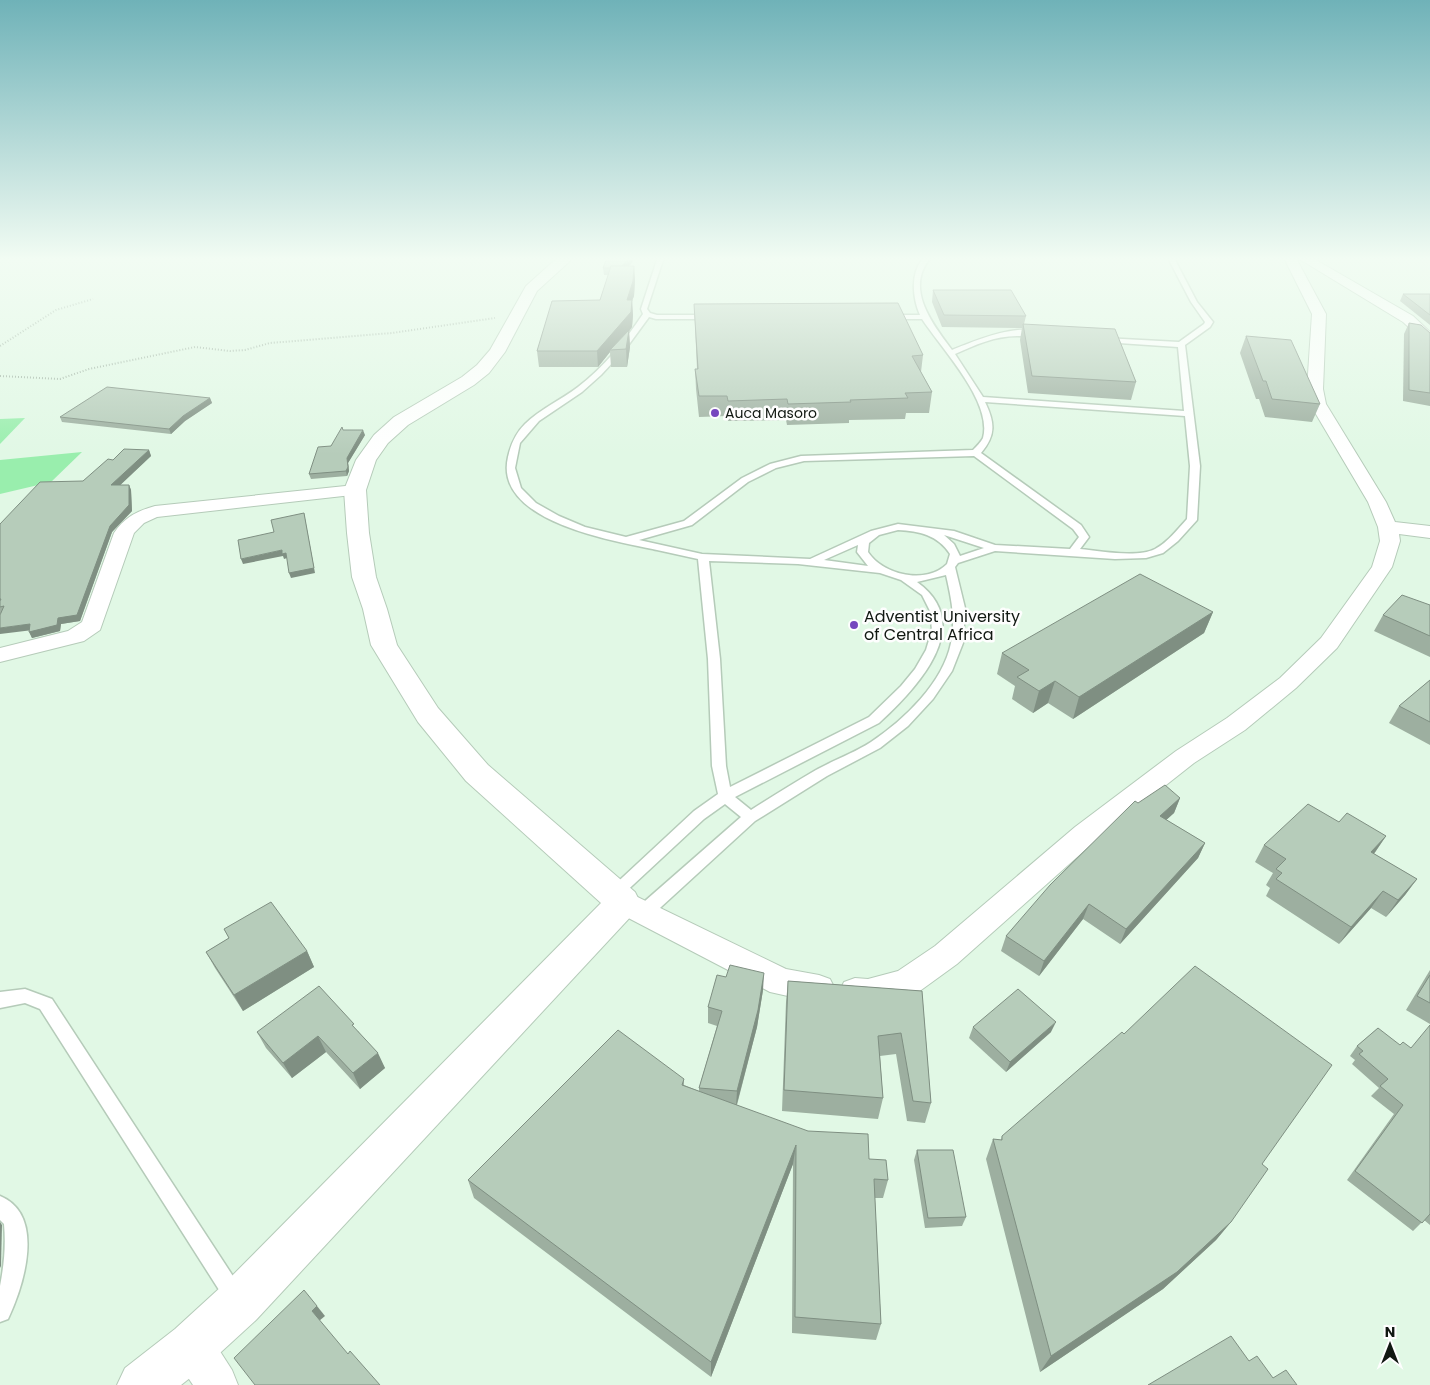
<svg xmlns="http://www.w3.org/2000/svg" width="1430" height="1385" font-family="Poppins,sans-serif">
<rect width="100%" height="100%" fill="#e1f8e5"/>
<g fill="#99eead">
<path d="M25 418 0 444V419Z"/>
<path d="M82 452 51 482 0 494V460Z"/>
</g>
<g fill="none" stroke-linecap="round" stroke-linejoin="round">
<g stroke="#b5cbb9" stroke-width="3">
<g id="lane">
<path d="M657 260H663L647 309 650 313 657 315H712L716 317 712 319H656L649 317 627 347 601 375 582 392 539 421 520 443 515 468 521 488 536 503 559 516 585 527 626 537 684 521 742 478 770 464 801 456 973 450C976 447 981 442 983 438 993 402 941 348 922 319H889L885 317 889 315H920C913 299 910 275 922 260H929C905 290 934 326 952 350 972 342 1021 321 1041 334 1035 338 1025 336 1017 336 995 336 975 345 955 354L983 397 1184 411 1178 347 1104 342 1100 340 1104 338 1179 342 1204 324 1205 322 1191 302 1169 260H1175L1197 302 1213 322 1210 327 1185 345 1200 466 1197 520 1178 541 1163 553 1146 558 1115 559 995 551 958 563 955 567 965 608 963 643 952 671 933 699 908 726 880 748 827 776 755 821 649 918 643 919 637 918 635 913 637 908 741 817 725 804 704 819 619 898 614 900 609 898 606 894 609 890 694 811 718 794 712 766 708 659 698 559C684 556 671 553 657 550 615 541 493 522 508 457 511 444 515 434 525 424 540 409 561 400 578 387 604 367 625 341 643 314L641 309ZM985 402 1185 416 1190 466 1187 519C1177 530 1168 542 1155 549 1137 558 1101 551 1080 549L1089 537 1081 525 981 453C996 435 995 423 985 402ZM974 456 1073 529 1079 537 1070 549 995 545 954 531 898 524 871 531 810 559 702 554 639 540 692 525 748 482 776 468 804 461ZM898 530C919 531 938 535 950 554L947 564C926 585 883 575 868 552L869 543 879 535ZM944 535 984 548 960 556 954 544ZM858 545 857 552 868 566 824 560ZM709 561 798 564 880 573 901 580 922 595 930 611 932 630 926 650 915 669 901 686 869 717 730 787 726 766 720 659ZM946 575C951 597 956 619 951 643 943 683 904 720 871 742 854 753 834 760 816 770 794 783 773 796 751 810L735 797 879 723C917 688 977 625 917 582Z"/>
<path d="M25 989 52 999 242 1290 246 1297 242 1304 235 1308 228 1304 40 1009 25 1003 0 1008V992Z"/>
<path d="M0 1196C46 1215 24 1285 8 1319L0 1322C0 1310 0 1297 0 1286 4 1265 6 1246 4 1224L0 1220Z"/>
</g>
</g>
<g stroke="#b5cbb9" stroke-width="2">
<g id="street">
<path d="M1285 260H1297L1326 314 1323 389 1326 404 1386 502 1395 522 1430 526V538L1399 534 1400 541 1392 567 1337 648 1296 688 1245 730 1194 763 1095 841 957 964 917 993 868 1007 855 1006 844 1002 839 992 844 982 855 978 868 979 898 971 935 946 1075 827 1176 751 1227 718 1280 678 1321 638 1372 567 1380 541 1378 527 1368 502 1310 404 1307 389 1312 314Z"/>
<path d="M1301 260H1316L1413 316 1430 332V343L1425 342 1403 322Z"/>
<path d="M355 485 361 486 364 490 361 494 157 517 144 523 134 533 100 630 84 641 0 662V648L68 631 82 622 114 533C125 517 137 511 155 506Z"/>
<path d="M623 890 786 969 819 975 830 979 835 989 830 999 819 1003 770 992 613 910 608 902 613 894Z"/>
<path d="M192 1325 207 1331 232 1370 238 1385H193L177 1361 171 1346 177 1331Z"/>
</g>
</g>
<g stroke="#b5cbb9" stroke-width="2">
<path id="secondary" d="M555 260H571L537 291 505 352 489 373 474 385 408 425 388 443 376 460 366 490 369 533 376 577 387 609 397 645 438 708 488 765 635 892 640 902 635 912 256 1320 209 1363 181 1385H117L125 1368 175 1329 222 1286 601 903 466 781 418 722 371 645 363 609 352 577 347 533 344 490 356 460 374 435 394 417 462 377 477 365 490 350 526 286Z"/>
</g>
<g stroke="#9eb0a1" stroke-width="2" stroke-dasharray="1 2" stroke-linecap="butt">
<path d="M0 346 56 310 93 299"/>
<path d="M0 376 60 379 89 369 195 347 230 351 245 350 270 343 392 333 495 318"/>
</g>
<use href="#lane" fill="#fff" fill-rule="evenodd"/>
<use href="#street" fill="#fff" fill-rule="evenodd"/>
<use href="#secondary" fill="#fff" fill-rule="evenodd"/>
</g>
<g fill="#9dafa0">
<path d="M606 260H634L629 266H634L635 280 634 296 632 301 633 315 632 327 629 331 630 347 627 367H611L610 352 598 367H539L537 351 600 300 608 275H604L603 268Z"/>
<path d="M933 290 1026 316 1024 324 1136 382 1131 400 1028 393 1020 340 1022 328 942 327 932 302Z"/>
<path d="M1403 294H1430V325L1400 301Z"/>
<path d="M694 304 923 355 921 372 932 392 929 413H906L905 419 849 420V423L787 425 786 420 728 421 727 416 699 417 696 389 695 369H697Z"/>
<path d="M1409 323 1430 333V406L1403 401 1404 334Z"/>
<path d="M1246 336 1320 404 1312 422 1265 417 1259 399H1256L1240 353Z"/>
<path d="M210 398 212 403 185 421 171 434 62 422 60 417Z"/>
<path d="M343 430 365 435 348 463 349 471 347 476 311 479 309 474Z"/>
<path d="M149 450 151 456 120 485H129L131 490 132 511 112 532 80 621 61 624 60 631 32 638 29 630 0 613V524L83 481 113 460Z"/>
<path d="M1430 605V657L1374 631 1383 615Z"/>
<path d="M1213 612 1204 633 1073 719 1048 703 1033 713 1012 699 1015 686 997 674 1002 653Z"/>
<path d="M1430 680V745L1389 723 1399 706Z"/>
<path d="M1180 798 1174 813 1166 820 1205 843 1198 858 1120 944 1083 919 1039 976 1001 951 1006 936 1138 803Z"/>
<path d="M1339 822 1386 836 1374 854 1417 879 1405 895 1386 917 1371 908 1339 944 1266 896 1270 888 1266 885 1273 873 1255 862 1264 845Z"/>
<path d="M224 929 307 951 314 967 243 1011 215 968 206 952 229 938Z"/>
<path d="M1430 970V1024L1406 1010Z"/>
<path d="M788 981 922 991 931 1103 925 1123 907 1121 896 1054 880 1056 883 1098 878 1119 782 1111 786 1002Z"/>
<path d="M763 990 757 1027 737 1105 869 1159 888 1180 883 1198H875L881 1324 876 1340 792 1333 793 1164 711 1377 474 1198 468 1180 684 1079V1085L699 1091V1088L717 1026 708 1023V1007Z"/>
<path d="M973 1027 1051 1032 1006 1072 969 1038Z"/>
<path d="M1378 1028 1430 1158V1225L1424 1220 1413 1231 1347 1180 1394 1114 1371 1096 1379 1088 1352 1064 1355 1060 1350 1056 1357 1046Z"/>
<path d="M358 1031 385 1068 360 1089 326 1052 292 1078 266 1048 257 1032Z"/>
<path d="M1002 1136 1262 1164 1231 1222 1216 1240 1163 1289 1040 1372 986 1159 993 1139 1001 1140Z"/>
<path d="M917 1150 966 1217 962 1226 925 1228 914 1160Z"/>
</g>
<g fill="#7f8f82">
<path d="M627 260H634L621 275V267Z"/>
<path d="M634 266 635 280 634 296 632 301 633 315 632 327 629 331 630 347 627 367 626 349 610 350V352L598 367 597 351 627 300Z"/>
<path d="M210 398 212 403 185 421 171 434 169 429 183 416Z"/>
<path d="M363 430 365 435 348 463 349 471 347 476 346 471 347 458Z"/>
<path d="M149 450 151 456 114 491 111 485Z"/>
<path d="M129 485 131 490 132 511 112 532 80 621 61 624 60 631 32 638 29 632 58 618 110 526Z"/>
<path d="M304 513 315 573 291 578 289 573Z"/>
<path d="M282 550 286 553 287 558 284 559 283 556 243 564 241 559Z"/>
<path d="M1213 612 1204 633 1073 719 1079 697Z"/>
<path d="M30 624 33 630 0 634V628Z"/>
<path d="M1055 681 1048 703 1033 713 1039 691Z"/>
<path d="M1180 798 1174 813 1154 831 1160 816Z"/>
<path d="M1386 836 1375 852 1360 869 1371 852Z"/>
<path d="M1205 843 1198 858 1120 944 1126 929Z"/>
<path d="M1417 879 1405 895 1386 917 1398 900Z"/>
<path d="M1383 891 1371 908 1339 944 1351 927Z"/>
<path d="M1089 904 1083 919 1039 976 1044 961Z"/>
<path d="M307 951 314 967 243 1011 234 995Z"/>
<path d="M764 973 763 990 757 1027 736 1107 737 1091Z"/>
<path d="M1056 1022 1051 1032 1006 1072 1010 1062Z"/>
<path d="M318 1036 326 1052 292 1078 283 1063Z"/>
<path d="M378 1053 385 1068 360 1089 353 1073Z"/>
<path d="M796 1145 793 1164 711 1377V1362Z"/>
<path d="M0 1222 2 1225 1 1266 0 1268Z"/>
<path d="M1231 1222 1216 1240 1163 1289 1040 1372 1051 1356Z"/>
<path d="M317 1306 325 1316 319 1321 312 1311Z"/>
</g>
<g fill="#b6ccba" stroke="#7f8f82">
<path d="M606 260H627L622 266H611L610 268H603Z"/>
<path d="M611 266H634L633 281 627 300H632L631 312 597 351H537L552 301 600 300Z"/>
<path d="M933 290H1011L1026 316 944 315Z"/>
<path d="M1403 294H1430V315Z"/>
<path d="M898 303 923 355 912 356 932 392 905 393 908 398 850 400 851 402 788 404 787 399 728 401 727 396H699L695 369H698L694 304Z"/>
<path d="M1409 323 1421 325 1430 333V393L1409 390Z"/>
<path d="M1023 324 1115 329 1136 382 1032 376Z"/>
<path d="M629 330 626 349 610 350Z"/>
<path d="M1246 336 1291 340 1320 404 1272 399 1266 381H1263Z"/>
<path d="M107 387 210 398 183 416 169 429 60 417Z"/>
<path d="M342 427 343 430H363L347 458 348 467 346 471 309 474 318 447 331 446Z"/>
<path d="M124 449 149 450 111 485H129V505L110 526 77 615 58 618 57 625 29 632 30 624 0 628V615L4 606 0 607V601L1 599H0V524L40 482 83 481 108 459 113 460Z"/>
<path d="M304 513 314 568 289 573 286 553 282 554V550L241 559 238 540 274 532 271 520Z"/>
<path d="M1140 574 1213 612 1079 697 1055 681 1039 691 1017 677 1029 670 1002 653Z"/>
<path d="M1402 595 1430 605V636L1383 615Z"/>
<path d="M1430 680V722L1399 706Z"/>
<path d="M1165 785 1180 798 1160 816 1205 843 1126 929 1089 904 1044 961 1006 936 1050 885 1133 803 1135 801 1138 803Z"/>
<path d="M1308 804 1339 822 1347 813 1386 836 1371 852 1417 879 1398 900 1383 891 1351 927 1276 879 1282 873 1276 869 1286 859 1264 845Z"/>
<path d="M271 902 307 951 234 995 206 952 229 938 224 929Z"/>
<path d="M730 965 764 973 758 1010 737 1091 699 1088 722 1011 708 1007 717 975 726 977Z"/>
<path d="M1195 966 1332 1065 1262 1164 1268 1169 1231 1222 1177 1272 1051 1356 993 1139 1002 1140V1136L1122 1032 1124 1034Z"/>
<path d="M1430 975V1003L1417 996Z"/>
<path d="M788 981 922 991 931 1103 913 1101 901 1033 878 1036 883 1098 784 1090Z"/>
<path d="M319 986 354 1024 352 1025 378 1053 353 1073 318 1036 283 1063 257 1032Z"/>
<path d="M1018 989 1056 1022 1010 1062 973 1027Z"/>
<path d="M1430 1025V1214L1422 1223 1355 1171 1403 1105 1380 1086 1388 1079 1359 1054 1363 1051 1357 1046 1378 1028 1400 1045 1403 1042 1411 1048Z"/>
<path d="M618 1030 684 1079 682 1085 808 1131 868 1134 869 1159 886 1160 888 1180 874 1179 881 1324 795 1317 796 1145 711 1362 468 1180Z"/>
<path d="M917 1150H953L966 1217 928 1218Z"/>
<path d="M304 1290 317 1306 312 1311 348 1354 350 1351 380 1385H255L234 1358Z"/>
<path d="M1231 1336 1249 1361 1257 1356 1273 1378 1286 1370 1297 1385H1148Z"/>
</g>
<linearGradient id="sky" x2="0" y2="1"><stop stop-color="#6fb2b8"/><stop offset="0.57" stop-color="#f2fcf3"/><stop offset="1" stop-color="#f2fcf3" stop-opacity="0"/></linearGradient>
<rect width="1430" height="454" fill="url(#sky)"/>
<g fill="#7646be" stroke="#fefefe" stroke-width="2">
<circle cx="715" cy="413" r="5"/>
<circle cx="854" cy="625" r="5"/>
</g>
<g text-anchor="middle" stroke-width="5" stroke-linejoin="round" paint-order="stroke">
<g font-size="14" fill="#111812" stroke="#fefefe" text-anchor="start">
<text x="725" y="418">Auca Masoro</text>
</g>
<g font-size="16" fill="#111812" stroke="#fefefe" text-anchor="start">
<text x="864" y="622">Adventist University<tspan x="864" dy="18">of Central Africa</tspan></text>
</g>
</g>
<g transform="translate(1390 1345)" stroke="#fefefe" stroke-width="4" paint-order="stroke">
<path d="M0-4L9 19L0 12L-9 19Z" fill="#111812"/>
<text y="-8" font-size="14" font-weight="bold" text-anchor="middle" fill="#111812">N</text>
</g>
</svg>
